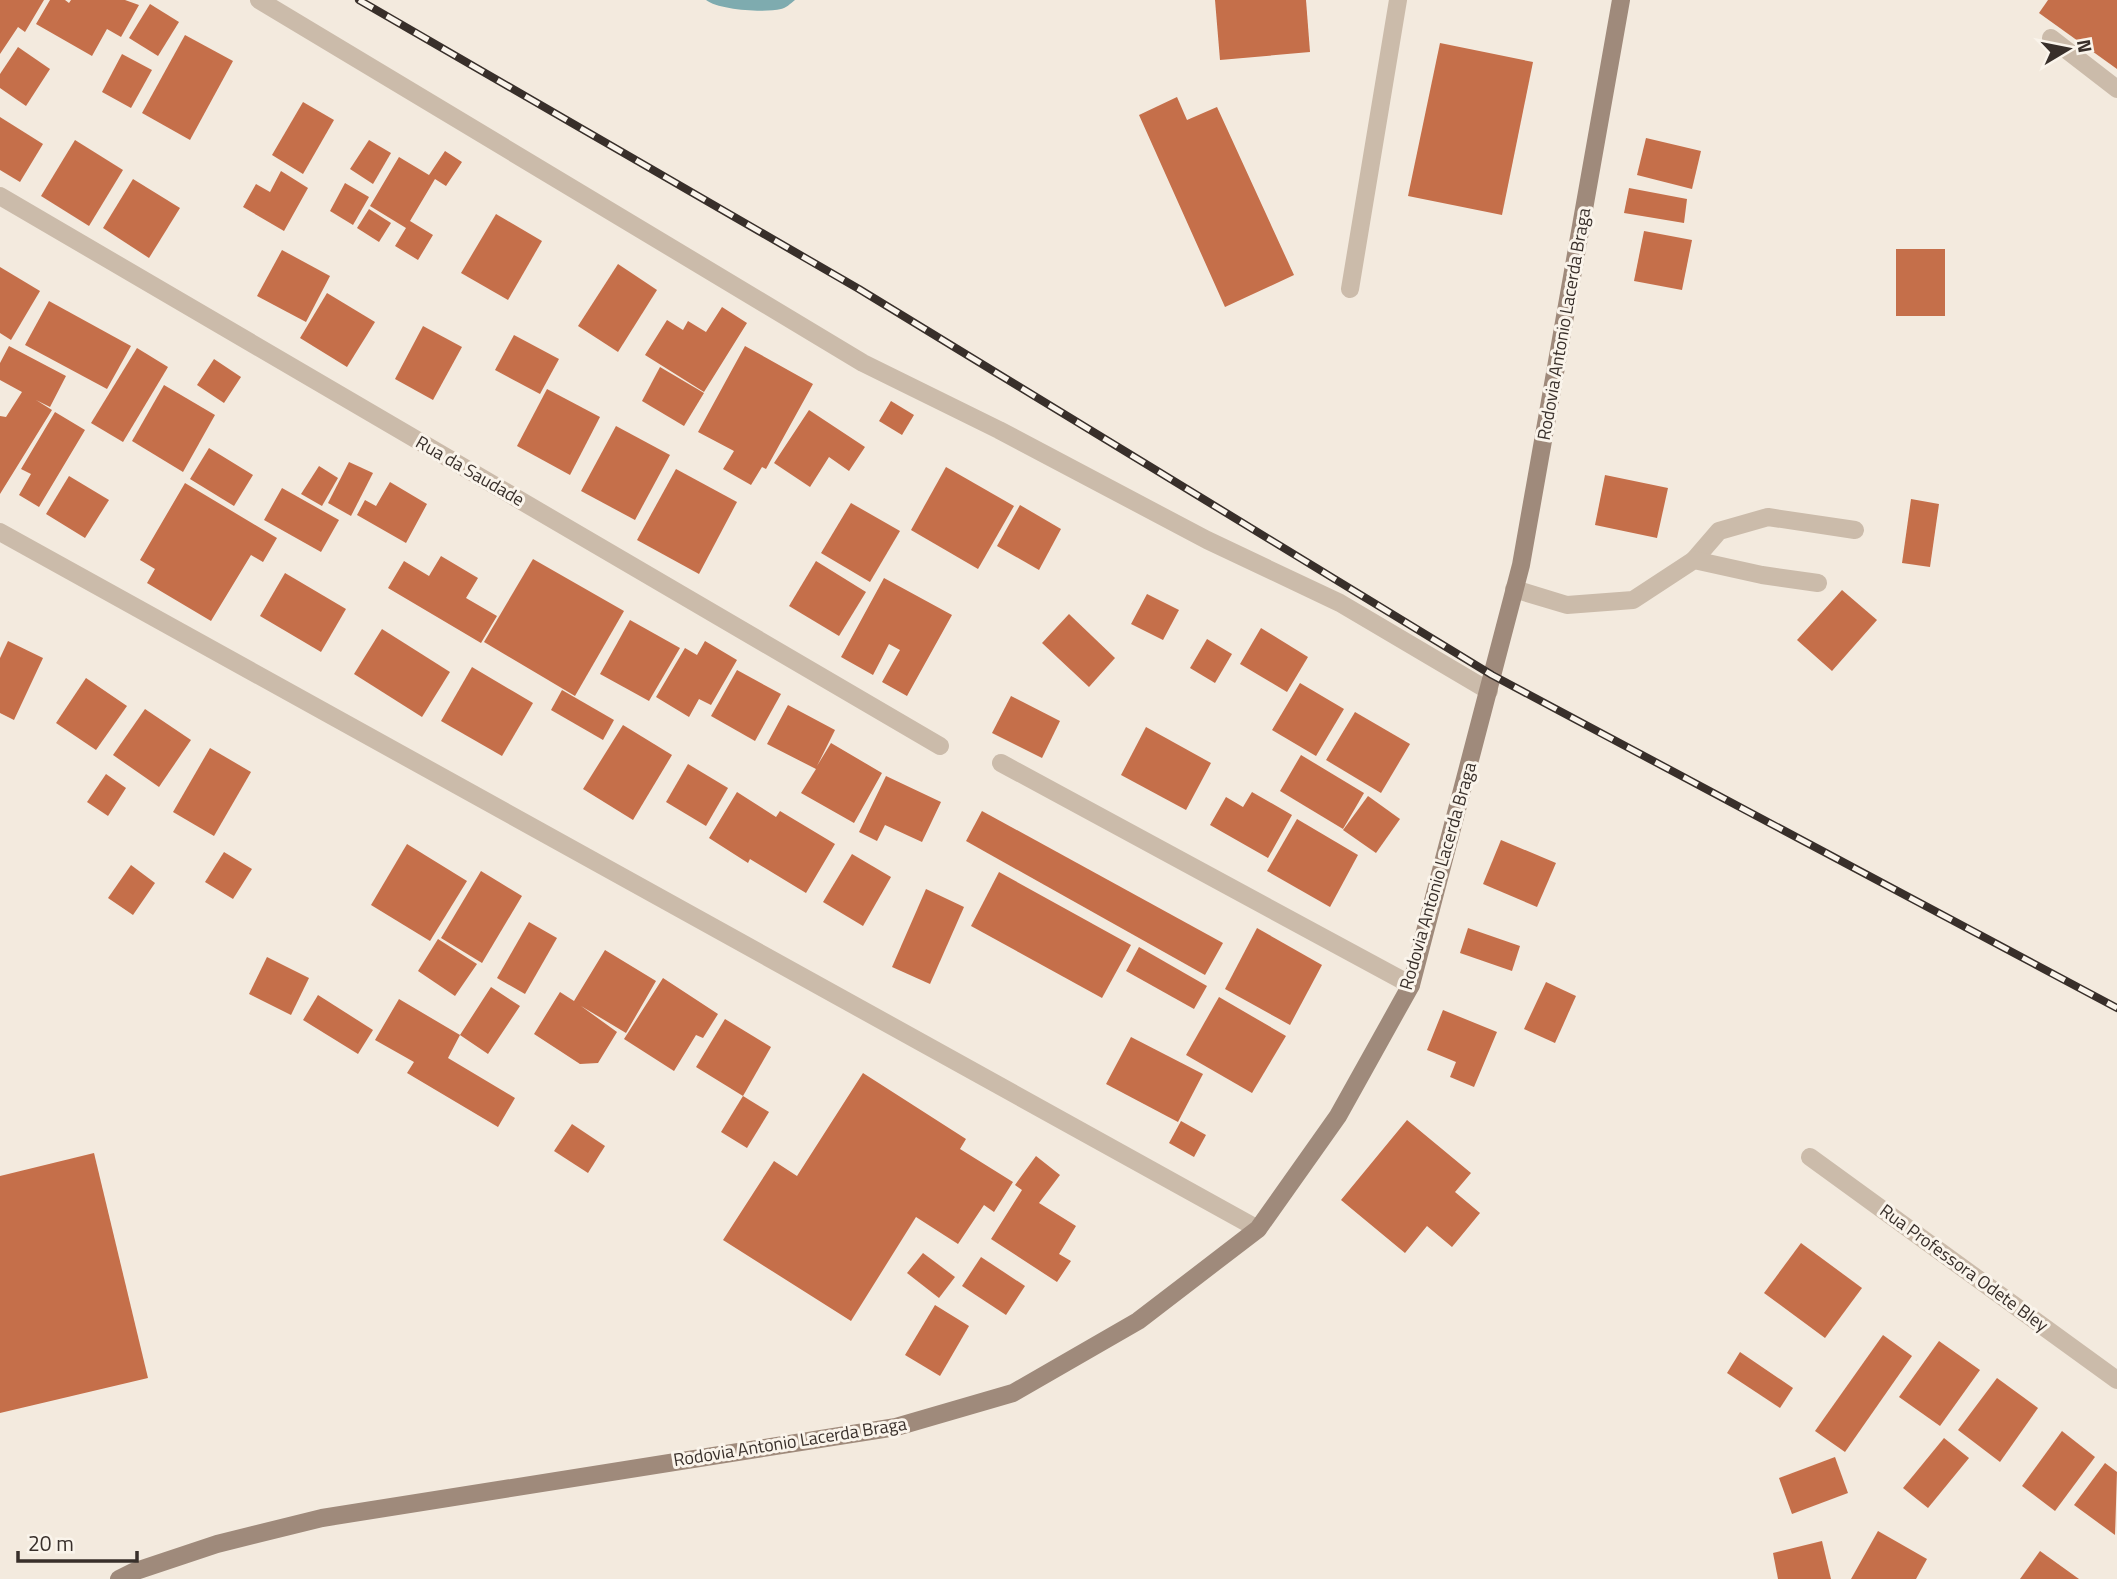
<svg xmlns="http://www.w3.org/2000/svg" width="2117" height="1579" font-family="'Titillium Web',sans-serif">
<rect width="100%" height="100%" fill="#f3eade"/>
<path fill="#7eabaf" d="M706 0H795C790 4 786 8 781 9 764 13 719 10 706 0Z"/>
<g fill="#c56f4a">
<path d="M0 0H44L25 32 18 27 0 54Z"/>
<path d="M50 0H65L69 3 71 0H125L139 5 121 37 107 29 92 56 36 24Z"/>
<path d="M1215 0H1306L1310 52 1220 60Z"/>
<path d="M2048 0H2117V69L2039 13Z"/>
<path d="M150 4 179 22 158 56 129 38Z"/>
<path d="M185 35 233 61 190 140 142 113Z"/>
<path d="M1440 43 1533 62 1502 215 1408 196Z"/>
<path d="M18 47 50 69 26 106 0 88V74Z"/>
<path d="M122 54 152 70 131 108 102 92Z"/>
<path d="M1177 97 1187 120 1217 107 1294 275 1225 307 1139 115Z"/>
<path d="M303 102 334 120 303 174 272 155Z"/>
<path d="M0 117 43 144 20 182 0 170Z"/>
<path d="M1646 138 1701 151 1692 189 1637 175Z"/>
<path d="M75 140 123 170 89 226 41 196Z"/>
<path d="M369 140 391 153 373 184 350 169Z"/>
<path d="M445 151 462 162 446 186 435 179 410 221 433 235 418 260 395 246 406 228 370 206 399 157 429 175Z"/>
<path d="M281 171 308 188 284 231 243 207 256 184 270 192Z"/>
<path d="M133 179 180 208 149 258 103 228Z"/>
<path d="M345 183 369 197 353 225 330 211Z"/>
<path d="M1629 188 1687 199 1684 223 1624 213Z"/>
<path d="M369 209 391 223 379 242 357 228Z"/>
<path d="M496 214 542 241 508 300 461 273Z"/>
<path d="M1644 231 1692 240 1682 290 1634 281Z"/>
<rect x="1896" y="249" width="49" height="67"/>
<path d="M282 250 330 276 306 322 257 296Z"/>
<path d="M618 264 657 290 618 352 578 326Z"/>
<path d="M0 267 40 291 11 340 0 333Z"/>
<path d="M327 293 375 322 347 367 300 338Z"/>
<path d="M49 301 131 346 107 389 25 345Z"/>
<path d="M722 307 747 323 704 392 645 355 667 320 683 330 688 321 706 332Z"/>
<path d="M423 326 462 347 433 400 395 379Z"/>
<path d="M514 335 559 359 540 394 495 370Z"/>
<path d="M9 346 66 376 50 407 36 400 52 410 0 494V416L6 417 22 392 0 380V363Z"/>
<path d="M745 346 813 384 766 469 762 467 751 485 723 469 734 451 698 432Z"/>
<path d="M137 348 168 367 123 442 91 423Z"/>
<path d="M214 359 241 377 224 403 197 385Z"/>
<path d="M660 367 704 393 684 426 642 401Z"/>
<path d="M164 385 215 415 183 472 132 441Z"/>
<path d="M547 389 600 417 570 475 517 446Z"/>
<path d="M891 401 914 415 902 435 879 421Z"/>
<path d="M809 410 865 447 849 471 829 457 810 487 774 463Z"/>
<path d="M55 412 85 430 39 507 19 495 31 474 21 469Z"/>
<path d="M616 426 670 455 635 520 581 491Z"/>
<path d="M209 448 253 475 234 506 190 479Z"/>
<path d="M349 462 373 473 351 516 328 503Z"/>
<path d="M319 466 338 478 322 506 301 494Z"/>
<path d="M946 467 1014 506 978 569 911 530Z"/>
<path d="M676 469 737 502 699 574 637 540Z"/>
<path d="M1605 475 1668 488 1657 538 1595 525Z"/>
<path d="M69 476 109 500 85 538 46 514Z"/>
<path d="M390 482 427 504 406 543 357 515 365 500 376 506Z"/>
<path d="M185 483 277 538 263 562 251 555 211 621 147 583 155 569 140 560Z"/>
<path d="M282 488 339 520 321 552 264 520Z"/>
<path d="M1911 499 1939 504 1930 567 1902 563Z"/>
<path d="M851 503 900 531 870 582 821 553Z"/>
<path d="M1020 505 1061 529 1039 570 997 546Z"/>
<path d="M441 556 478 578 466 598 497 616 481 643 388 588 404 561 429 576Z"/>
<path d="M533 559 624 611 575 696 484 642Z"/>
<path d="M816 561 866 592 839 636 789 606Z"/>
<path d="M285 573 346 609 321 652 260 616Z"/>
<path d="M884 578 952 615 907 696 882 682 900 650 889 644 873 675 841 657Z"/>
<path d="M1842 590 1877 620 1832 671 1797 640Z"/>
<path d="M1147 594 1179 610 1163 640 1131 624Z"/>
<path d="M1069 614 1115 658 1089 687 1042 643Z"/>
<path d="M630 620 680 648 649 701 600 674Z"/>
<path d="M1261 628 1308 657 1287 692 1240 664Z"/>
<path d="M382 629 450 672 422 717 354 674Z"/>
<path d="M1207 639 1232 654 1215 683 1190 668Z"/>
<path d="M8 641 43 658 14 720 0 713V658Z"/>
<path d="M705 641 737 660 711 705 699 699 689 717 656 697 685 648 697 655Z"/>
<path d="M472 667 533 703 502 756 441 721Z"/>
<path d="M737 670 781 694 755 741 711 716Z"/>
<path d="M86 678 127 706 96 750 56 723Z"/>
<path d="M1300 683 1344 709 1316 756 1272 730Z"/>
<path d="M562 690 614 720 603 740 551 710Z"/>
<path d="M1011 696 1060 721 1042 758 992 733Z"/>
<path d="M788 705 835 730 817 766 831 743 882 773 854 823 801 793 816 769 767 744Z"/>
<path d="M145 709 191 740 159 787 113 755Z"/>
<path d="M1355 712 1410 744 1381 793 1326 760Z"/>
<path d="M623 725 672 755 633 820 583 789Z"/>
<path d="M1146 727 1211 763 1186 810 1121 775Z"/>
<path d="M210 748 251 772 214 836 173 812Z"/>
<path d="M1301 755 1364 793 1343 829 1280 791Z"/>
<path d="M688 764 728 788 706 826 666 802Z"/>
<path d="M106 774 126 788 108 816 87 802Z"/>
<path d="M886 776 941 802 922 842 885 825 877 841 859 832Z"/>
<path d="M737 792 776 817 780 811 835 844 806 893 750 859 748 863 709 838Z"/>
<path d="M1252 792 1292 815 1268 858 1210 825 1226 797 1243 807Z"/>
<path d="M1368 796 1400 819 1376 853 1343 830Z"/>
<path d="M982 811 1223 943 1205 975 966 841Z"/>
<path d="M1297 819 1358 855 1330 907 1267 871Z"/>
<path d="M1501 840 1556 863 1537 907 1483 884Z"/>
<path d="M407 844 467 881 430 941 371 905Z"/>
<path d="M224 852 252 869 233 899 205 882Z"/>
<path d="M852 854 891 877 863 926 823 902Z"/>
<path d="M131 865 155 883 133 915 108 898Z"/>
<path d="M481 871 522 896 482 963 441 938Z"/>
<path d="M999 872 1131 945 1102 998 971 926Z"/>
<path d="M926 889 964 907 930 984 892 967Z"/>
<path d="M529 922 557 938 525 994 497 978Z"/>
<path d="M1257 928 1322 965 1290 1025 1225 989Z"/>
<path d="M1468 928 1520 946 1512 971 1460 953Z"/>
<path d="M438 939 477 964 455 996 418 971Z"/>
<path d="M1139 947 1207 986 1194 1009 1126 971Z"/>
<path d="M605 950 656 981 626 1033 581 1006 617 1032 598 1063 580 1064 534 1034 560 992 574 1001Z"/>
<path d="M267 957 309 978 291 1015 249 994Z"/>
<path d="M663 978 718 1014 703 1038 696 1035 674 1071 624 1039Z"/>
<path d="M1546 982 1576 996 1555 1043 1524 1029Z"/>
<path d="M491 987 520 1006 488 1054 460 1035 448 1058 515 1098 498 1127 407 1073 414 1062 375 1040 399 999 460 1035Z"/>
<path d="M318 995 373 1030 358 1054 303 1020Z"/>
<path d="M1219 997 1286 1036 1252 1093 1186 1055Z"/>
<path d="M1443 1010 1497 1032 1474 1087 1450 1077 1456 1062 1427 1050Z"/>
<path d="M725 1019 771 1047 743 1096 696 1067Z"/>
<path d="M1131 1037 1203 1074 1178 1122 1106 1084Z"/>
<path d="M863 1073 966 1139 960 1149 1013 1182 994 1212 984 1205 958 1244 916 1217 851 1321 723 1240 774 1161 797 1176Z"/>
<path d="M743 1096 769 1112 747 1148 721 1132Z"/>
<path d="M1407 1120 1471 1173 1455 1192 1480 1213 1452 1247 1427 1226 1405 1253 1341 1200Z"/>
<path d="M1181 1121 1206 1135 1194 1157 1169 1143Z"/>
<path d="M572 1124 605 1146 588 1173 554 1151Z"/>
<path d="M94 1153 148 1378 0 1413V1176Z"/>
<path d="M1036 1156 1060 1175 1039 1203 1076 1226 1059 1254 1071 1261 1057 1282 991 1239 1022 1190 1015 1185Z"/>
<path d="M1801 1243 1862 1288 1825 1338 1764 1293Z"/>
<path d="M923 1253 955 1277 939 1298 907 1273Z"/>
<path d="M981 1257 1025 1286 1006 1315 962 1286Z"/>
<path d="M935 1305 969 1326 940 1376 905 1355Z"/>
<path d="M1883 1335 1912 1356 1845 1452 1815 1431Z"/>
<path d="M1939 1341 1980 1370 1940 1426 1899 1397Z"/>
<path d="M1740 1352 1793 1388 1780 1408 1727 1373Z"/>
<path d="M1997 1378 2038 1408 2000 1462 1958 1430Z"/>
<path d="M2062 1431 2095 1457 2055 1511 2022 1486Z"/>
<path d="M1944 1438 1969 1458 1928 1508 1903 1488Z"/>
<path d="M1835 1457 1848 1493 1792 1514 1779 1478Z"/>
<path d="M2105 1463 2117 1472 2115 1535 2074 1505Z"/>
<path d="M1878 1531 1927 1559 1916 1579H1851Z"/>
<path d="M1822 1541 1831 1579H1778L1773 1553Z"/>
<path d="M2040 1551 2079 1579H2020Z"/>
</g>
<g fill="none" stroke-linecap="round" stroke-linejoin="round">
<g stroke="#cbbbaa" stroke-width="18">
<path d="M2051 38 2117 89"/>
<path d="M1350 289 1398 0"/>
<path d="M1001 763 1411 985"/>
</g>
<g stroke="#cbbbaa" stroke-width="18">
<path d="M259 0 863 363 999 430 1207 540 1340 603 1489 691"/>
<path d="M0 196 940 746"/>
<path d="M0 532 1258 1229"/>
<path d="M1694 560 1719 531 1768 517 1855 530"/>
<path d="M1514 589 1567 605 1633 600 1694 560 1762 575 1818 583"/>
<path d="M1810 1157 2117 1380"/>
</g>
<path stroke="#9f8a7b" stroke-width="18" d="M119 1579 133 1572 217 1544 322 1518 896 1427 1013 1393 1138 1321 1258 1229 1338 1116 1411 985 1521 565 1621 0"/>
<g stroke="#382f2a" stroke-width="8">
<path id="rail" d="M359 0 859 289 1492 675 2117 1008"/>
</g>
<use href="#rail" stroke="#faf4eb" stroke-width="5" stroke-dasharray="16" stroke-linecap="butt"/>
</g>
<g text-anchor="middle" stroke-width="6" stroke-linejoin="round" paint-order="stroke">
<g font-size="18" fill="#382f2a" stroke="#faf4eb">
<text transform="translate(1564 324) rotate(-80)" y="6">Rodovia Antonio Lacerda Braga</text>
<text transform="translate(470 471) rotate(30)" y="6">Rua da Saudade</text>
<text transform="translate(1438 876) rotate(-74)" y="6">Rodovia Antonio Lacerda Braga</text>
<text transform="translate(1964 1268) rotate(36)" y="6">Rua Professora Odete Bley</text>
<text transform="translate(790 1442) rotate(-9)" y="6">Rodovia Antonio Lacerda Braga</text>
</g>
</g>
<g transform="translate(2068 49) rotate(80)" stroke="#faf4eb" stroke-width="5" paint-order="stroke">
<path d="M0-5L12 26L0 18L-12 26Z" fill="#382f2a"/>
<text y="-10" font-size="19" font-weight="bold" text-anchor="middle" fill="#382f2a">N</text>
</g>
<path d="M18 1551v10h119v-10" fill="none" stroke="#382f2a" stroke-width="3.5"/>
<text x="28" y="1551" font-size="21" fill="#382f2a" stroke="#faf4eb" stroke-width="5" paint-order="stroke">20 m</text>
</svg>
